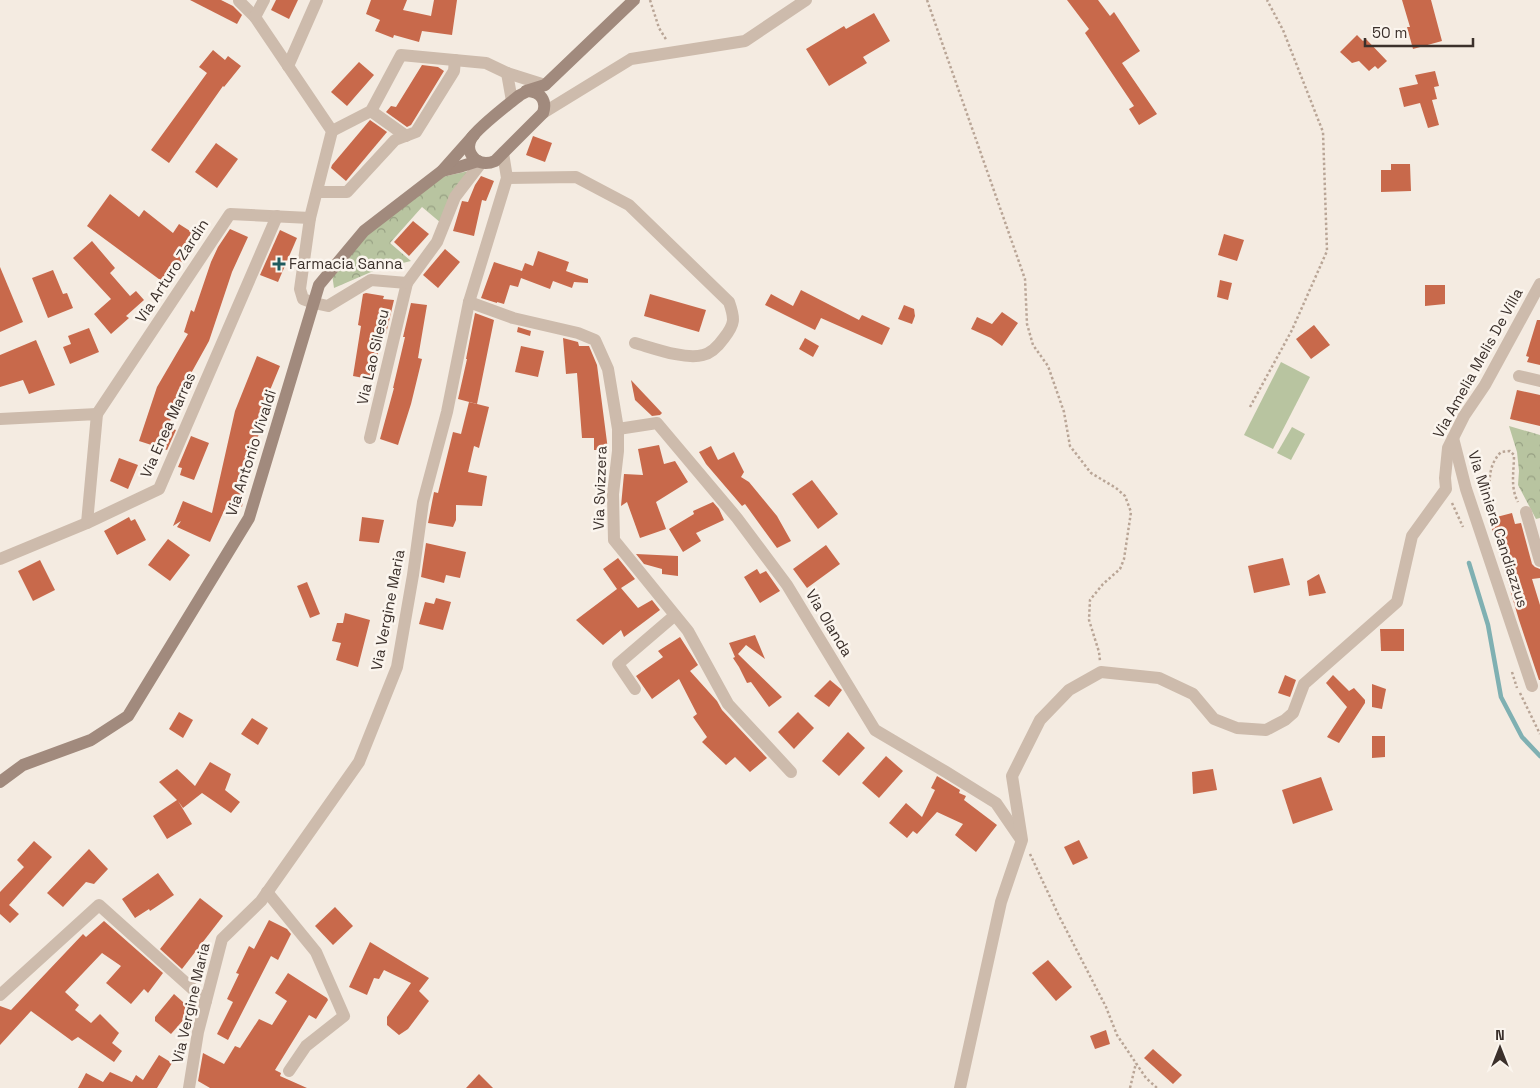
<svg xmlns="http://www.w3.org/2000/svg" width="1540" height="1088" font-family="'Space Grotesk',sans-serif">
<defs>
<pattern id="park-crowns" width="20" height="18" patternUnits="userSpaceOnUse" patternTransform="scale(1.25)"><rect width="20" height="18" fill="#b8c4a0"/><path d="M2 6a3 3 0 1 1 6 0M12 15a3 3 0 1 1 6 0" fill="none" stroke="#97a083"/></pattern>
</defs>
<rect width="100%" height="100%" fill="#f4ebe1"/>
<g fill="url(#park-crowns)">
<path d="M469 171 441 223 422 207 390 243 411 261 378 269 334 288 332 274 367 234 437 178Z"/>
<path d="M1509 426 1540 435V518L1536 519 1518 485 1519 471 1517 452Z"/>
</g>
<g fill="#b8c4a0">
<path d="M1281 362 1310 377 1273 449 1244 435Z"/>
<path d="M1292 427 1305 434 1291 460 1277 453Z"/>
</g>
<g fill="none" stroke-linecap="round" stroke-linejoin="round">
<path stroke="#7fb0b2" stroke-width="4.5" d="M1469 563 1488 625 1501 697 1522 737 1540 756"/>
</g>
<g fill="#c8694b">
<path d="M190 0H221L233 6 242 15 237 24Z"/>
<path d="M276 0H298L289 19 271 10Z"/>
<path d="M371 0H407L403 10 431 16 434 0H457L452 35 422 31 419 42 394 35 393 38 375 31 380 20 366 14Z"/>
<path d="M1067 0H1098L1110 16 1114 12 1140 51 1122 63 1157 114 1139 125 1129 109 1134 106 1085 33 1089 29Z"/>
<path d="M1402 0H1431L1442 41 1413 49 1407 27H1410Z"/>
<path d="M874 13 890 41 863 57 867 63 829 86 806 49 844 26 846 29Z"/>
<path d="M1357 35 1363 41 1366 39 1387 61 1378 69 1375 66 1369 71 1359 61 1352 63 1340 52Z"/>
<path d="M213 50 225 60 228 56 241 66 224 87 223 86 169 163 151 150 207 73 199 67Z"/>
<path d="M359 62 374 75 347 106 331 92Z"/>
<path d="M422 65 438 67 444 71 411 125 407 127 386 112 391 106 396 107Z"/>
<path d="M1435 71 1439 86 1434 87 1437 99 1432 100 1439 125 1428 128 1420 103 1404 107 1399 88 1418 84 1415 75Z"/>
<path d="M370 120 387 132 346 181 331 168 332 165Z"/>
<path d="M533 136 552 143 545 162 526 155Z"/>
<path d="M216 143 238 159 217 188 195 172Z"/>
<path d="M1391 164H1410L1411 191 1381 192V170H1391Z"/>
<path d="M481 176 494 181 486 201 482 200 474 236 453 231 462 201 468 202 475 185Z"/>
<path d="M110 194 139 217 144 210 173 233 179 224 198 236 167 285 87 226Z"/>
<path d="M413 221 429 234 409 256 394 242Z"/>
<path d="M230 229 248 237 232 272 209 341 179 395 168 427 176 430 167 450 139 441 157 387 188 334 184 332 191 310 194 312 211 262 218 247Z"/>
<path d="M280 230 297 238 278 282 260 275Z"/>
<path d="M1224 234 1244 240 1237 261 1218 255Z"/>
<path d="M92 241 115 268 110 273 130 296 136 291 144 300 126 316 129 318 111 334 94 314 111 299 73 258Z"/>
<path d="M445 249 460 262 438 288 423 275Z"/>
<path d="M538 251 569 262 566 271 588 279V283L574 282 572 288 553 281 550 289 521 278 518 287 510 285 504 304 497 302V303L481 298 494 262 522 271 525 263 533 266Z"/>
<path d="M0 267 23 322 0 332Z"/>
<path d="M53 270 63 294 67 293 73 308 48 318 32 278Z"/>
<path d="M1220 280 1232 283 1228 300 1217 297Z"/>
<path d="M1425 285H1445V304L1425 306Z"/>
<path d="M801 290 859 320 862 315 890 328 882 345 821 318 815 330 765 305 771 294 793 306Z"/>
<path d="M366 293 384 296 383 299 394 300 386 334 381 333 374 380 353 376 361 326 358 325 363 294Z"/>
<path d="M650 294 706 310 699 332 644 316Z"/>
<path d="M411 303 427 305 418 358 422 359 411 404 398 445 380 439 394 388H393L405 337H403Z"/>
<path d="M904 305 914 309 915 316 912 324 898 319Z"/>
<path d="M1002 312 1018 323 1002 346 991 338 971 329 977 317 992 324Z"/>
<path d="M475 313 494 320 477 404 458 399 467 359H466Z"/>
<path d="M1537 320H1540V365L1527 362 1529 357 1526 356Z"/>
<path d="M1314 325 1330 345 1311 359 1296 339Z"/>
<path d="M518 327 531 331 530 336 517 332Z"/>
<path d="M89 328 99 352 70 364 63 347 71 344 68 336Z"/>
<path d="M563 338 578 342 579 346H589L597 365 608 450H594V438H582L577 373 566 374Z"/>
<path d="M805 338 819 346 813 357 799 349Z"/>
<path d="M36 340 55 385 29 394 23 380 0 387V355Z"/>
<path d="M521 346 544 351 538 377 515 372Z"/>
<path d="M257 356 280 366 256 424 262 426 250 457 242 507 227 504 210 542 177 527 181 521 173 526 183 501 212 513 235 411Z"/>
<path d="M631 380 662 413 660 415 652 416 635 400Z"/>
<path d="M1517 390 1540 395V426L1510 419Z"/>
<path d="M469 402 489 407 479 448 474 446 468 472 487 476 482 506 456 505V520L453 527 428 523 434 492 438 493 453 432 461 434Z"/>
<path d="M191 436 209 443 194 480 180 475 182 468 178 467Z"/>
<path d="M659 445 664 464 675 461 688 482 656 502 666 529 640 538 627 502 621 506 624 474 643 475 638 449Z"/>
<path d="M711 446 718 460 734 452 744 472 741 477 749 482 777 516 791 541 777 548 745 504 742 506 706 464 699 452Z"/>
<path d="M119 458 138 465 128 489 110 481Z"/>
<path d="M812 480 838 514 818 529 792 494Z"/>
<path d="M713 502 719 509 724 520 696 533 701 541 683 552 669 529 694 514 693 511Z"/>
<path d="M1512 513 1515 524 1521 523 1532 564 1535 567 1540 569V578L1532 579 1540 605V680H1539L1519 620 1489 519Z"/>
<path d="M129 517 131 521 135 519 146 540 117 555 104 531Z"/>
<path d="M362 517 384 520 379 543 359 541Z"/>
<path d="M168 539 190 555 170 581 148 565Z"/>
<path d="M426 543 466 552 460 578 446 575 444 583 421 577Z"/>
<path d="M826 545 840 564 807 588 793 569Z"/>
<path d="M636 554 678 556V576L662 574V569L644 564Z"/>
<path d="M618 558 635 579 621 588 638 608 652 600 660 610 624 637 621 630 603 645 576 620 617 589 603 569Z"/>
<path d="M1283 558 1290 585 1254 593 1248 566Z"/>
<path d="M40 560 55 590 33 601 18 571Z"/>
<path d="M757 569 760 574 766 571 780 591 760 603 744 577Z"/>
<path d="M1319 574 1326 593 1309 596 1307 581Z"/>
<path d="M307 582 320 614 310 618 297 586Z"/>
<path d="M436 598 451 602 443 630 419 624 425 602 434 604Z"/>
<path d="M345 613 370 620 358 667 336 660 341 643 332 641 337 623H343Z"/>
<path d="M1380 629H1404V651H1381Z"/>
<path d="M755 635 765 659 746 645 738 654 782 697 769 707 751 682 747 683 739 667 733 658 735 657 729 643Z"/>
<path d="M680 637 698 665 690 671 717 701 722 710 767 758 750 772 735 757 726 765 702 742 707 737 693 717 697 714 679 679 652 699 636 676 663 657 658 651Z"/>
<path d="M1285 675 1296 680 1290 697 1278 693Z"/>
<path d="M1333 675 1349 691 1354 688 1365 700V703L1339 743 1327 737 1347 707 1326 683Z"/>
<path d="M830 680 842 690 829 707 814 696Z"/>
<path d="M1372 684 1386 689 1382 709 1372 707Z"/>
<path d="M179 712 193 720 183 738 169 729Z"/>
<path d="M798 712 814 728 794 749 778 732Z"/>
<path d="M252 718 268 728 258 745 241 734Z"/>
<path d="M848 732 865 748 839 776 822 761Z"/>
<path d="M1372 736H1385V757L1372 758Z"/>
<path d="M886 756 903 771 879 798 862 783Z"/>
<path d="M210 762 231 774 225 790 240 802 231 813 202 793 183 808 178 801 192 824 167 839 153 816 177 800 159 782 177 769 195 786Z"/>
<path d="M1213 769 1217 790 1193 794 1192 772Z"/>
<path d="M937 776 960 790 959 793 966 796 964 800 997 825 976 852 955 835 963 824 937 812 917 834 913 831 907 838 889 823 906 803 922 817 935 790 931 788Z"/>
<path d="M1321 777 1333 810 1293 824 1282 790Z"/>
<path d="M1079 840 1088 858 1073 865 1064 847Z"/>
<path d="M34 841 52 857 9 905 19 914 10 923 0 914V892L24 867 17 860Z"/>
<path d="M89 849 108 869 94 884 86 882 63 907 47 893Z"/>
<path d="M158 873 174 895 150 911 149 909 135 918 122 899Z"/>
<path d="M200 898 223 916 182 969 160 949Z"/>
<path d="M335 907 353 926 333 945 315 926Z"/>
<path d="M269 920 287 929 291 934 278 960 271 956 228 1040 217 1034 233 1002 227 999 239 974 236 973 249 946 254 949Z"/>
<path d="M104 921 163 973 148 993 144 989 131 1004 106 983 121 966 102 953 65 992 79 1005 75 1010 91 1023 100 1014 119 1033 112 1043 122 1051 114 1062 78 1037 72 1041 31 1011 0 1045V1006L11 1010 83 934 86 937Z"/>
<path d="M370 942 429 978 419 991 429 1001 408 1029 399 1035 387 1025V1017L411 983 384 970 379 979 374 978 367 995 349 987Z"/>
<path d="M1048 960 1072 987 1056 1001 1032 973Z"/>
<path d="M288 973 327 998 328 1000 316 1019 309 1015 275 1070 281 1073 280 1076 307 1088H210L198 1081 203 1053 224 1064 235 1046 240 1048 259 1019 272 1025 287 1001 275 993Z"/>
<path d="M174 994 192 1010 171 1034 155 1021V1017Z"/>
<path d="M1106 1030 1110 1044 1095 1049 1090 1036Z"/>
<path d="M1153 1049 1182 1075 1173 1084 1144 1058Z"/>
<path d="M159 1055 172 1063 157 1088H78L86 1073 103 1082 110 1072 132 1082 136 1075 143 1080Z"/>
<path d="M479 1074 493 1088H466Z"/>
</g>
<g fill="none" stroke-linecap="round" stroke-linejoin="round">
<g stroke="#b9a596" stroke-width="2.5" stroke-dasharray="2.5 2.5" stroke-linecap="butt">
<path d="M650 0 659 28 667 41"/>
<path d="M927 0 1025 279 1027 324 1033 345 1048 366 1064 412 1070 446 1091 473 1116 488 1125 496 1131 512 1124 559 1120 569 1103 584 1090 600 1089 620 1099 652 1100 661"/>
<path d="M1250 407 1292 330 1327 251 1323 132 1283 30 1267 0"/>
<path d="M1452 503 1463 527"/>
<path d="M1486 507C1494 488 1483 471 1501 452L1510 451 1514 455C1514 472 1510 487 1518 502"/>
<path d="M1512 672 1517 688"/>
<path d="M1520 693 1540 734"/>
<path d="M1030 854 1058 914 1106 1007 1117 1035 1146 1078 1157 1088"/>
<path d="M1130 1088 1136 1063"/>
</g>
<g stroke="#cdbbac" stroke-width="12">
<path d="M239 1 255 17 332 131 310 218 300 289 303 299 314 303 328 306 371 280 407 283 370 438"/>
<path d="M255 17 264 0"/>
<path d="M288 66 317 0"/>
<path d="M507 73 512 101"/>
<path d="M371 111 406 136"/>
<path d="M543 113 631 59 745 41 806 0"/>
<path d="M332 131 371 111 401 55 486 63 507 73 545 85"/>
<path d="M507 178 576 177 629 205 729 302C735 319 735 324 724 338 719 345 712 353 703 355 685 360 653 348 635 343"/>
<path d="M317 192H347L395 140 416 132 454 71 455 60"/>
<path d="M407 283 437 242 455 197 481 163"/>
<path d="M469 302 513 318 578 333 595 340 608 369 618 429V451L613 494 614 540 688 631 728 704 791 772"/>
<path d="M1519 376 1540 381"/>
<path d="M97 414 230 214 310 218"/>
<path d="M0 419 97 414 87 523"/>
<path d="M618 429 657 423 737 518 787 585 875 730 946 772 996 803 1020 838"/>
<path d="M1453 438 1466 489 1532 686"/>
<path d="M1526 512 1540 561"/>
<path d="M0 559 87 523 159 489 277 216"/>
<path d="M635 689 618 664 674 616"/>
<path d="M267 892 316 952 344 1016 306 1046 289 1071"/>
<path d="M0 995 99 905 206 1001"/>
<path d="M189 1088 198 1032 222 939 261 901 359 762 397 667 413 575 423 502 447 412 469 302 507 178 503 153"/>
<path d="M960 1088 1001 902 1022 840 1012 776 1040 720 1069 690 1101 672 1159 678 1193 694 1214 719 1237 728 1266 730 1285 720 1293 713 1304 684 1397 602 1412 536 1446 489 1445 478 1448 448 1464 416 1485 385 1540 284"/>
</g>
<g stroke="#a18a7d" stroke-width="12">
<path d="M526 91 545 85 634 0"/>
<path d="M528 91C541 92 547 101 543 113L495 161C488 164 482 164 476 160 470 155 467 147 471 139 476 129 510 103 520 95Z"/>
<path d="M442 171 459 167 478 161"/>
<path d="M0 782 23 765 91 740 128 716 249 518 319 285 364 231 442 171 474 135"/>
</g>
</g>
<path fill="#1f5a5e" stroke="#fbf5ee" stroke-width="2" d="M276.5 256.5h5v5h5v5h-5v5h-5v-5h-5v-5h5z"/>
<g text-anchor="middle" stroke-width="5" stroke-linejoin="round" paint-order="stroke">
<g font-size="15" fill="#3b302b" stroke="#fbf5ee" text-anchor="start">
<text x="289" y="269">Farmacia Sanna</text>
</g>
<g font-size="15" fill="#3b302b" stroke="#fbf5ee">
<text transform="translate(172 271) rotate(-57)" y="5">Via Arturo Zardin</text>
<text transform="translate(373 357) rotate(-77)" y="5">Via Lao Silesu</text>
<text transform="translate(1478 363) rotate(-61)" y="5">Via Amelia Melis De Villa</text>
<text transform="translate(168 425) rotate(-66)" y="5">Via Enea Marras</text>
<text transform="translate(251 453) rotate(-72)" y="5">Via Antonio Vivaldi</text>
<text transform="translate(600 488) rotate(-88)" y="5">Via Svizzera</text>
<text transform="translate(1498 529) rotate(72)" y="5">Via Miniera Candiazzus</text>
<text transform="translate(388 610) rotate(-79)" y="5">Via Vergine Maria</text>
<text transform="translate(829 623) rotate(59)" y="5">Via Olanda</text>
<text transform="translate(191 1003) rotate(-77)" y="5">Via Vergine Maria</text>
</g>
</g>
<g transform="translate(1500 1048)" stroke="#fbf5ee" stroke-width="4" paint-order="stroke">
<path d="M0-4L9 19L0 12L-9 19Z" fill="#3b302b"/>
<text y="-8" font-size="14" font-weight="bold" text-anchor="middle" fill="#3b302b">N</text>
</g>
<path d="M1365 38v8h108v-8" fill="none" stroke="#3b302b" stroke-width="2.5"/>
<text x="1372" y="38" font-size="15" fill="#3b302b" stroke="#fbf5ee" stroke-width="4" paint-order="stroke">50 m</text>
</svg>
